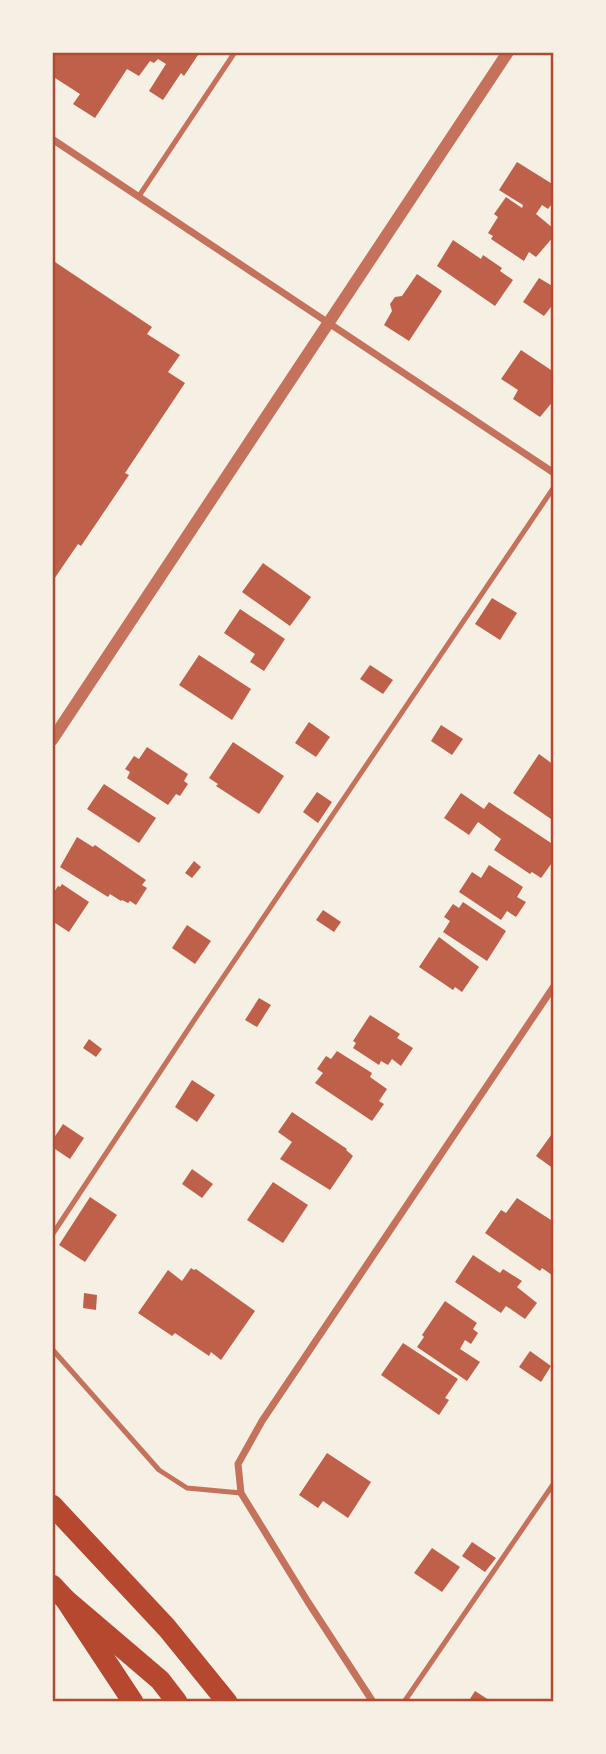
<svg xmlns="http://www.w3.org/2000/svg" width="606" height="1754" font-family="Cabin,sans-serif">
<rect width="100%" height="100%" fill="#f6efe4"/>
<g fill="#bf614a">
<path d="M52 52H200L184 76 181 73 163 100 149 91 166 64 158 59 154 63 150 61 139 76 127 69 95 118 73 104 80 94 52 76Z"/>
<path d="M517 162 554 185V201L548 209 542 205 536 214 554 229V236L536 257 529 252 524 261 491 239 493 236 488 233 498 217 494 214 506 197 522 208 523 205 499 190Z"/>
<path d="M453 240 481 259 483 255 502 268 500 271 513 280 495 306 437 266Z"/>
<path d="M52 260 152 327 147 334 180 355 168 372 185 383 125 473 129 475 81 546 78 544 52 582Z"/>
<path d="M417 274 442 291 409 341 384 325 392 311 390 304 395 297 402 296Z"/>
<path d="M539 278 554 287V303L544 316 523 302Z"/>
<path d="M521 350 554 372V400L540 417 513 399 518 390 501 379Z"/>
<path d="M263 563 311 597 290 626 242 592Z"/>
<path d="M492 598 517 613 500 640 475 624Z"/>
<path d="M240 609 285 639 264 671 250 662 255 654 224 633Z"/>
<path d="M199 655 251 689 232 720 179 685Z"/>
<path d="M370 665 393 680 383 694 360 679Z"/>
<path d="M309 722 330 737 316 757 295 743Z"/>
<path d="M441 725 463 739 452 755 431 741Z"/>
<path d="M233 742 284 776 259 814 216 786 218 784 209 778Z"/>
<path d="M147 747 188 774 184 781 188 784 180 796 176 794 168 805 127 778 130 772 125 769 134 756 139 759Z"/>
<path d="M539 754 554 765V821L513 793Z"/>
<path d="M104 784 156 818 139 843 87 809Z"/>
<path d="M317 792 332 802 318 823 303 812Z"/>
<path d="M461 793 484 809 489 802 554 845V860L541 878 532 872 530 874 494 850 501 839 478 822 469 835 444 818Z"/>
<path d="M77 837 93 847 95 845 146 880 142 885 147 888 136 905 130 901 128 903 122 900 121 901 110 894 108 897 60 867Z"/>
<path d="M194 861 201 867 192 878 185 873Z"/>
<path d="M489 865 523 887 517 897 526 902 516 917 507 911 501 920 459 892 472 872 481 878Z"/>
<path d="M62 884 89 902 69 932 52 921V895L58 886 60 887Z"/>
<path d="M463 902 506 931 487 961 443 932 450 921 444 917 453 904 459 908Z"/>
<path d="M323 910 341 922 334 932 316 920Z"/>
<path d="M187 925 211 941 195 964 172 948Z"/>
<path d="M439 937 479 967 462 992 455 987 453 990 419 967Z"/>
<path d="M259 998 271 1005 257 1027 245 1020Z"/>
<path d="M370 1015 400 1034 397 1038 413 1048 401 1066 392 1059 388 1065 381 1061 379 1065 353 1048 356 1043 353 1041Z"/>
<path d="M89 1039 102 1049 96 1057 83 1048Z"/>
<path d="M337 1051 372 1073 370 1077 387 1089 379 1101 384 1104 372 1121 315 1083 323 1073 317 1069 326 1056 331 1059Z"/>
<path d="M192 1080 215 1095 197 1122 175 1107Z"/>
<path d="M292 1112 347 1149 346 1150 353 1156 330 1190 280 1159 292 1142 278 1132Z"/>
<path d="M63 1124 84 1138 70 1159 52 1147V1141Z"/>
<path d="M554 1131V1169L536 1156Z"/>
<path d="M192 1169 213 1184 202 1198 182 1184Z"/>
<path d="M273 1182 308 1205 283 1243 247 1220Z"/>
<path d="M90 1197 117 1215 85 1262 59 1245Z"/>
<path d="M517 1198 554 1222 552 1275 542 1268 540 1271 485 1233 501 1210 506 1213Z"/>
<path d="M473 1255 500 1273 503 1269 522 1281 517 1287 537 1303 525 1319 506 1306 501 1313 455 1282Z"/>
<path d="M191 1268 194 1270 196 1269 255 1311 221 1360 211 1352 209 1356 175 1333 172 1336 138 1313 168 1270 182 1281Z"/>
<path d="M84 1293 97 1295 96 1310 83 1308Z"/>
<path d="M445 1301 477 1323 473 1329 478 1333 471 1344 465 1340 460 1349 480 1362 467 1381 417 1347 424 1337 422 1335Z"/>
<path d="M403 1343 458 1379 445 1398 449 1400 439 1415 381 1375Z"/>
<path d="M530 1351 551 1366 541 1382 519 1367Z"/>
<path d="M327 1453 371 1482 348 1518 323 1501 318 1508 299 1495Z"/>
<path d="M472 1542 496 1558 485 1572 462 1556Z"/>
<path d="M432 1548 460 1567 442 1592 414 1573Z"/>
<path d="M475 1691 492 1702H468Z"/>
</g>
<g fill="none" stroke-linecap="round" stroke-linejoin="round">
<g stroke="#c5725c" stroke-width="5">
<path d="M139 196 235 52"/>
<path d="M52 1235 195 1019 554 487"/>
<path d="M52 1349 159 1470 187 1488 241 1493"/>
<path d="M404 1702 554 1483"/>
</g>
<g stroke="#c5725c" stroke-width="7">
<path d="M52 139 554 473"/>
<path d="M373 1702 308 1602 241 1493 238 1464 262 1421 554 986"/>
</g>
<path stroke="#c5725c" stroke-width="12" d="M52 740 508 52"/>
<g stroke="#b5482f" stroke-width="21">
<path d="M52 1505 167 1628 227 1702"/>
<path d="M52 1585 65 1599 133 1702"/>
<path d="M65 1599 160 1680 177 1702"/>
</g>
</g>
<rect width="606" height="1754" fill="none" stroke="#f6efe4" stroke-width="108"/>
<rect x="54" y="54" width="498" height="1646" fill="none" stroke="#b5482f" stroke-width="2.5"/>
</svg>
